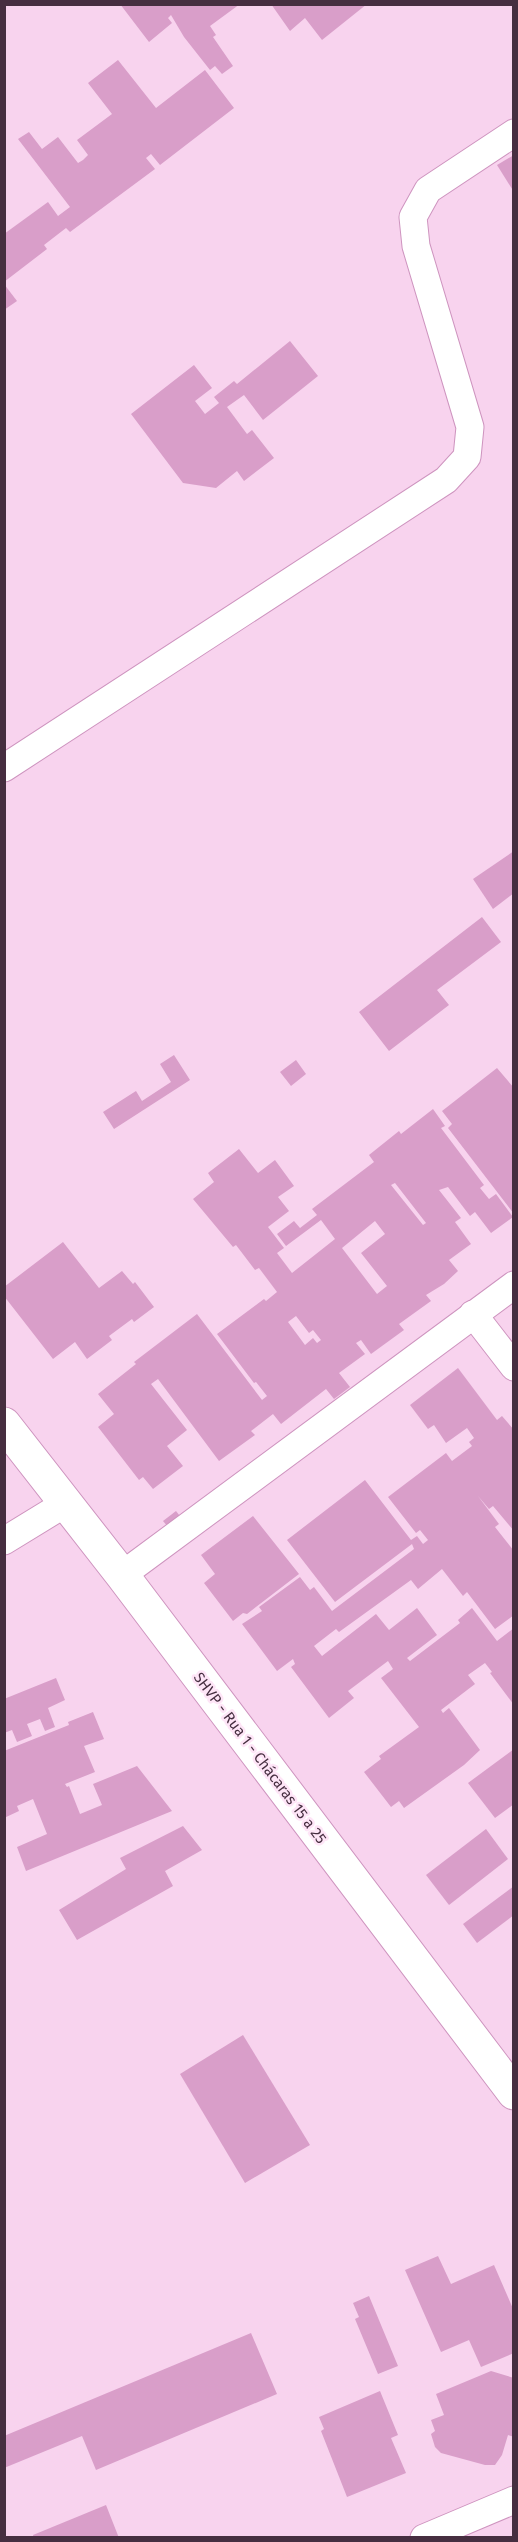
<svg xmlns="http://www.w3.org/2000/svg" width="518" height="2542" font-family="'Fira Sans',sans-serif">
<rect width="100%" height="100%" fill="#f8d3ee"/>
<g fill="#d99ec9" fill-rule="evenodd">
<path d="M120 4H240L210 26 216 35 213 37 233 66 222 74 215 66 210 70 184 37 171 15 168 18 172 23 149 42Z"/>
<path d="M271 4H367L322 40 305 18 290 31Z"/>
<path d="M118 60 156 108 205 70 234 108 160 165 151 154 146 158 155 169 70 232 66 228 44 245 47 249 4 282V234L48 202 58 216 70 207 18 139 29 132 42 149 58 137 78 163 83 160 88 155 77 140 112 114 88 83Z"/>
<path d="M514 155V192L497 165Z"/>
<path d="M4 284 17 301 4 310Z"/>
<path d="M290 341 318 376 263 420 244 395 227 407 247 434 252 430 274 458 244 481 237 471 216 488 183 483 131 414 194 365 212 388 195 401 205 414 219 403 214 397 234 381 237 384Z"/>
<path d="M514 851V893L493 909 473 879Z"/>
<path d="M482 917 501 942 437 990 449 1005 389 1051 359 1012Z"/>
<path d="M174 1055 190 1080 114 1129 103 1112 136 1091 142 1101 171 1082 160 1064Z"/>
<path d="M296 1060 306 1074 291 1086 280 1072Z"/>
<path d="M497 1068 514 1088V1214L448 1128 452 1124 442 1111Z"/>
<path d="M433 1109 445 1126 441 1128 484 1185 480 1188 489 1199 496 1194 513 1217 491 1233 475 1212 470 1216 448 1187 439 1190 461 1218 455 1222 471 1244 449 1260 458 1271 444 1284 426 1295 431 1301 399 1324 404 1330 371 1354 361 1340 356 1343 365 1354 339 1373 350 1387 334 1399 326 1389 281 1424 273 1414 251 1431 255 1435 219 1461 158 1379 151 1384 187 1430 167 1446 183 1466 153 1489 143 1477 139 1480 98 1427 114 1414 98 1394 136 1364 134 1362 197 1314 262 1400 267 1396 256 1382 254 1383 217 1334 264 1299 266 1301 277 1292 259 1268 255 1270 236 1245 233 1247 193 1199 214 1182 208 1173 239 1149 258 1173 275 1160 294 1186 278 1197 289 1211 268 1227 284 1248 277 1253 292 1273 335 1239 321 1220 286 1246 277 1234 294 1221 300 1228 317 1215 312 1209 374 1162 369 1155 399 1131 401 1134ZM395 1183 426 1223 423 1225 391 1185ZM375 1221 385 1234 361 1253 387 1286 377 1294 342 1248ZM296 1316 309 1333 313 1330 321 1340 317 1343 313 1338 305 1345 288 1322Z"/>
<path d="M63 1242 99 1288 122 1271 133 1284 135 1282 154 1307 134 1322 132 1319 109 1336 112 1340 87 1359 75 1342 53 1359 4 1296V1287Z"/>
<path d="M458 1368 497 1420 502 1416 514 1430V1531L493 1506 489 1509 478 1496 499 1524 495 1527 514 1551V1615L495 1629 467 1592 463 1596 442 1569 418 1589 411 1580 339 1632 336 1629 314 1646 322 1656 376 1614 389 1630 417 1608 437 1635 407 1658 410 1661 460 1623 458 1620 472 1608 497 1641 514 1628V1705L490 1673 492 1672 485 1663 468 1675 475 1684 441 1710 443 1713 449 1708 480 1750 464 1765 404 1808 399 1801 391 1807 364 1772 381 1759 379 1756 419 1727 381 1678 393 1669 388 1661 348 1691 354 1698 329 1718 291 1667 295 1664 293 1659 277 1671 242 1624 262 1611 259 1607 300 1577 310 1590 314 1587 332 1611 414 1549 412 1544 335 1602 287 1540 365 1480 411 1540 417 1536 423 1544 428 1540 420 1530 416 1533 388 1497 446 1453 452 1461 472 1446 469 1442 474 1438 467 1428 446 1443 434 1425 428 1429 410 1405Z"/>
<path d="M176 1511 186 1524 173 1533 163 1521Z"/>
<path d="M253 1516 299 1574 247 1614 243 1613 233 1621 204 1583 215 1574 201 1555Z"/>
<path d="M56 1678 65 1700 48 1708 55 1727 45 1731 40 1719 27 1724 32 1736 17 1742 12 1730 4 1733V1699Z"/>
<path d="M93 1712 104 1739 84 1746 95 1772 65 1784 67 1787 69 1786 80 1814 102 1805 93 1784 137 1766 172 1811 26 1871 17 1847 47 1834 33 1799 17 1806 19 1811 4 1818V1751L69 1725 68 1722Z"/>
<path d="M514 1749V1804L495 1818 468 1783Z"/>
<path d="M183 1826 202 1850 165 1871 173 1886 77 1940 59 1910 126 1869 120 1858Z"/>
<path d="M486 1829 508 1859 449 1905 426 1875Z"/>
<path d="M514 1886V1915L477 1943 463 1924Z"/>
<path d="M243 2035 310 2145 245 2183 180 2074Z"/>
<path d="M438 2256 451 2284 494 2265 514 2311V2353L481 2367 469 2340 441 2352 405 2270Z"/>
<path d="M369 2296 398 2366 378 2374 355 2319 359 2317 353 2303Z"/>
<path d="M251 2333 277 2394 96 2470 82 2436 4 2468V2436Z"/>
<path d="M491 2371 514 2378V2437L508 2435 502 2455 495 2465H485L441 2453 435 2447 431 2434 435 2431 431 2420 444 2415 436 2394Z"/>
<path d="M380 2391 398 2435 391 2438 406 2473 347 2497 321 2431 324 2429 319 2417Z"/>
<path d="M106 2505 119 2538H34L33 2535Z"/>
</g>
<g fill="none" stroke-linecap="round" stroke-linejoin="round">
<g stroke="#ce94bf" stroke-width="29">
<g id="minor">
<path d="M4 768 446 480 467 457 470 427 416 246 413 217 428 190 514 133"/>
<path d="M473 1314 514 1367"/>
<path d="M4 1541 66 1503"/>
<path d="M122 1575 514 1285"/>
<path d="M424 2538 514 2500"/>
</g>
</g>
<g stroke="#ce94bf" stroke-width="35">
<path id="tertiary" d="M4 1424 122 1575 514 2093"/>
</g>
<use href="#minor" stroke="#fff" stroke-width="27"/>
<use href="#tertiary" stroke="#fff" stroke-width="33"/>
</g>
<g text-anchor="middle" stroke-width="5" stroke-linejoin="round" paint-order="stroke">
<g font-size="15" fill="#462e40" stroke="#fee5f7">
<text transform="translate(260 1758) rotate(53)" y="5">SHVP - Rua 1 - Chácaras 15 a 25</text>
</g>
</g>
<rect width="518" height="2542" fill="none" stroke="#462e40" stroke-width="12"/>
</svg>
